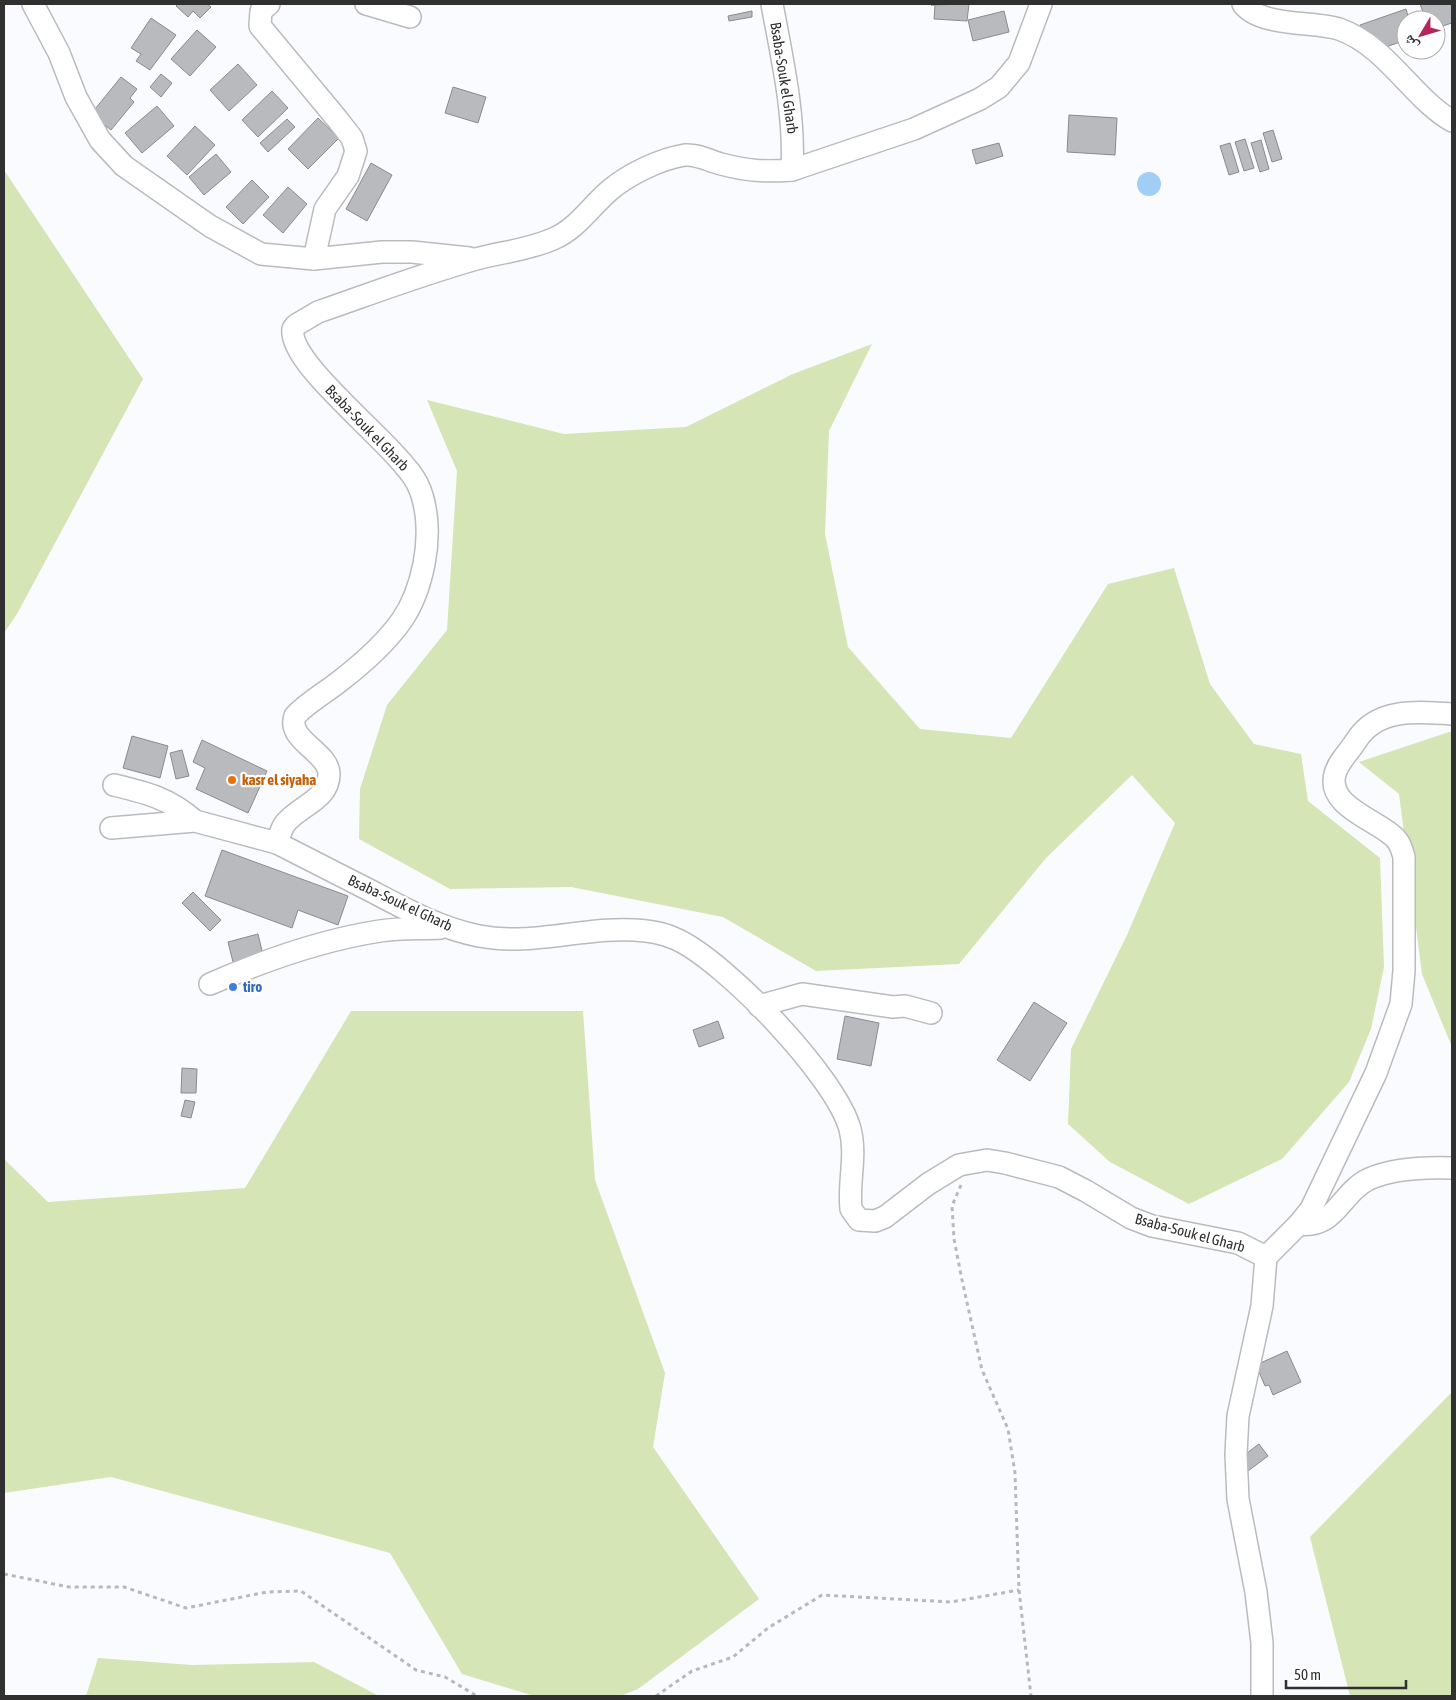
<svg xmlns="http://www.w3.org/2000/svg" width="1456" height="1700" font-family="'Asap Condensed','Noto Naskh Arabic',sans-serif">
<rect width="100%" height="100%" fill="#fafbff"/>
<g fill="#d5e5b5">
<path d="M4 170 143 379 17 614 4 633Z"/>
<path d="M872 344 829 431 825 534 848 647 920 729 1011 738 1108 584 1174 568 1210 684 1254 744 1301 754 1308 801 1380 858 1384 967 1371 1029 1349 1082 1282 1159 1189 1204 1110 1162 1068 1124 1071 1049 1127 935 1175 823 1132 775 1046 858 959 964 816 971 723 917 571 887 450 889 359 839 360 789 387 705 447 630 457 471 427 400 564 434 686 427 793 374Z"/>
<path d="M1452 731V1047L1422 974 1399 794 1359 762Z"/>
<path d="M351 1011H583L595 1180 665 1373 653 1447 759 1599 638 1689 620 1696H534L462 1674 390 1553 111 1477 4 1493V1159L48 1202 245 1188Z"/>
<path d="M1452 1392V1696H1350L1310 1537Z"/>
<path d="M98 1658 192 1665 314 1662 379 1696H86Z"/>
</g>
<circle fill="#a1cef5" cx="1149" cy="184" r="12"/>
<g fill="#b9babe" stroke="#8a8b8e">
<path d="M178 4H207L211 7 200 18 193 11 188 17 176 6Z"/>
<path d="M969 4 967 21 934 19 935 5H931Z"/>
<path d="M1420 4H1452V23L1436 28V20H1426Z"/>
<path d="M1406 9 1409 20H1406V40L1380 49 1375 37 1366 40 1360 25Z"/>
<path d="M752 11V17L729 21 728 16Z"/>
<path d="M1004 11 1009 32 973 41 968 20Z"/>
<path d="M151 18 176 35 150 70 136 61 141 54 131 48Z"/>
<path d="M197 30 216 47 190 76 171 59Z"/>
<path d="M238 64 257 85 229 111 210 90Z"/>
<path d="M161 74 172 83 161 97 150 87Z"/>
<path d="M121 77 137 89 130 98 134 102 111 130 91 114Z"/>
<path d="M453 87 486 97 478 123 445 113Z"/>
<path d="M272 91 288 108 258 137 242 120Z"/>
<path d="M157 106 174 126 142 153 125 133Z"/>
<path d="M1069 115 1117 118 1115 155 1067 152Z"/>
<path d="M318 118 339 138 308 169 288 149Z"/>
<path d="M287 119 295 127 268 152 260 143Z"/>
<path d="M195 126 215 145 187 175 167 156Z"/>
<path d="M1273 130 1282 159 1272 162 1263 133Z"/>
<path d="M1245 139 1254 168 1244 171 1235 142Z"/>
<path d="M1261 140 1269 169 1260 172 1251 143Z"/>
<path d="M999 143 1003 156 976 164 972 150Z"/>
<path d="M1230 143 1239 172 1229 175 1220 146Z"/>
<path d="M216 154 231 172 204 195 189 177Z"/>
<path d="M371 163 392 175 367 221 346 209Z"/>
<path d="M252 180 269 197 243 224 226 207Z"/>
<path d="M288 187 307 204 283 233 263 215Z"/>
<path d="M132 736 168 746 160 778 123 768Z"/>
<path d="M202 740 267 771 248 813 196 789 205 768 193 762Z"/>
<path d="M182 750 189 776 176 779 170 753Z"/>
<path d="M222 850 348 896 338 925 298 910 292 928 205 896Z"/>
<path d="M193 892 221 920 210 931 182 903Z"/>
<path d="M258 934 263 955 233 962 228 942Z"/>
<path d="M1034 1002 1067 1023 1030 1081 997 1060Z"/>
<path d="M845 1016 879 1023 871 1066 837 1059Z"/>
<path d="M718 1021 724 1038 699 1047 693 1030Z"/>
<path d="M182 1068 197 1069 196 1093H181Z"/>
<path d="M185 1100 195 1102 191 1118 181 1116Z"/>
<path d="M1287 1351 1301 1382 1273 1395 1269 1385 1265 1386 1256 1365Z"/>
<path d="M1259 1444 1268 1456 1248 1471 1239 1459Z"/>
</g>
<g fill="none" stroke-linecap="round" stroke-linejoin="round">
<g stroke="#babbbf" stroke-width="24">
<g id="minor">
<path d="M33 4 59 53 76 97 100 140 124 166 210 226 261 254 314 259 382 252H412L469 258"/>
<path d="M269 4 261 11 260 26 338 120 352 138 356 151 348 176 325 209 314 259"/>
<path d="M366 4 410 17"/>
<path d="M772 4C782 59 795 113 792 170 764 172 748 171 721 164 709 161 698 154 685 155 660 159 629 174 610 190 590 207 577 229 553 239 528 250 502 252 476 259 423 274 370 294 318 312L296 325 293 329C287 364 398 446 417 483 429 507 429 539 424 564 420 584 413 604 402 620 386 643 362 664 340 681 325 693 308 702 295 716 286 740 329 752 329 774 329 801 297 806 284 825 281 830 279 837 277 843 309 859 341 876 373 892 407 910 440 928 479 936 535 947 590 924 646 931 656 932 667 935 676 939 725 961 836 1077 850 1129 857 1156 848 1182 851 1209L859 1220 875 1221 885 1217 928 1184 959 1165 987 1160 1005 1163 1059 1177 1086 1191 1131 1218 1152 1226 1238 1243 1266 1257"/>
<path d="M1243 4C1261 27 1313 21 1339 29 1387 46 1411 97 1452 121"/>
<path d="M792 170 914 129 980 99 999 87 1019 63 1041 4"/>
<path d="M114 785C147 793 169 798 195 821"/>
<path d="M111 828 195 821 277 843"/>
<path d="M210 984C265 960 321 940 380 931 400 928 421 929 441 928"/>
<path d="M759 1006 802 994 893 1007 905 1006 931 1013"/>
<path d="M1299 1224C1336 1229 1340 1193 1369 1179 1394 1168 1425 1167 1452 1168"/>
<path d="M1266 1257 1299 1224 1311 1209 1376 1073 1401 1004 1404 971V857C1402 850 1400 842 1394 837 1377 820 1326 806 1335 774 1338 762 1349 752 1356 741 1376 708 1417 711 1452 714"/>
<path d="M1262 1696V1643L1256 1592 1238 1499 1236 1454 1238 1416 1262 1306 1266 1257"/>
</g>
</g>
<g stroke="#b8b9bc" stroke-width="3" stroke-dasharray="4 4" stroke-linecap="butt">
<path d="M961 1185 952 1206 954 1239 962 1280 982 1370 1008 1429 1015 1473 1019 1590 1031 1696"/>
<path d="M4 1574 69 1587H124L186 1608 267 1592 301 1591 416 1670 445 1677 477 1696"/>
<path d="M656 1696 692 1671 733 1657 768 1628 822 1595 951 1602 1019 1590"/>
</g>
<use href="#minor" stroke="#fff" stroke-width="21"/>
</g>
<circle fill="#e8710a" stroke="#fff" stroke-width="2" cx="232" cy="780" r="5"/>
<circle fill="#3f7fe0" stroke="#fff" stroke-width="2" cx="233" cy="987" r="5"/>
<g text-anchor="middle" stroke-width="4.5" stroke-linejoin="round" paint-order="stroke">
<g font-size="15" fill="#303031" stroke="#fff">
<text transform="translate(784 78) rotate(81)" y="5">Bsaba-Souk el Gharb</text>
<text transform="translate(367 428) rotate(46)" y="5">Bsaba-Souk el Gharb</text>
<text transform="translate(400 903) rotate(25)" y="5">Bsaba-Souk el Gharb</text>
<text transform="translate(1190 1233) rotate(15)" y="5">Bsaba-Souk el Gharb</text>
</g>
<g font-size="15" font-weight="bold" fill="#c56008" stroke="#fff" text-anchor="start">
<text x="242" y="785">kasr el siyaha</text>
</g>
<g font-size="15" font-weight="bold" fill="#366cbe" stroke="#fff" text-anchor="start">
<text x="243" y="992">tiro</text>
</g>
</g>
<rect width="1456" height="1700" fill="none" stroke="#303031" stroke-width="10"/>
<g transform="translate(1421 35) rotate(232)"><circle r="24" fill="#ffffff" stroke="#acacad"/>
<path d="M0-4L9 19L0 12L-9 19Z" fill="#b3265d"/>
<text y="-8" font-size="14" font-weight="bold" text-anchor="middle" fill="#303031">ش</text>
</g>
<path d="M1286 1680v8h120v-8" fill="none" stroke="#303031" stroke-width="2.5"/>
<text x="1294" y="1680" font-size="15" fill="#303031" stroke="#ffffff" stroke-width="4" paint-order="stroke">50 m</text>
</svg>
